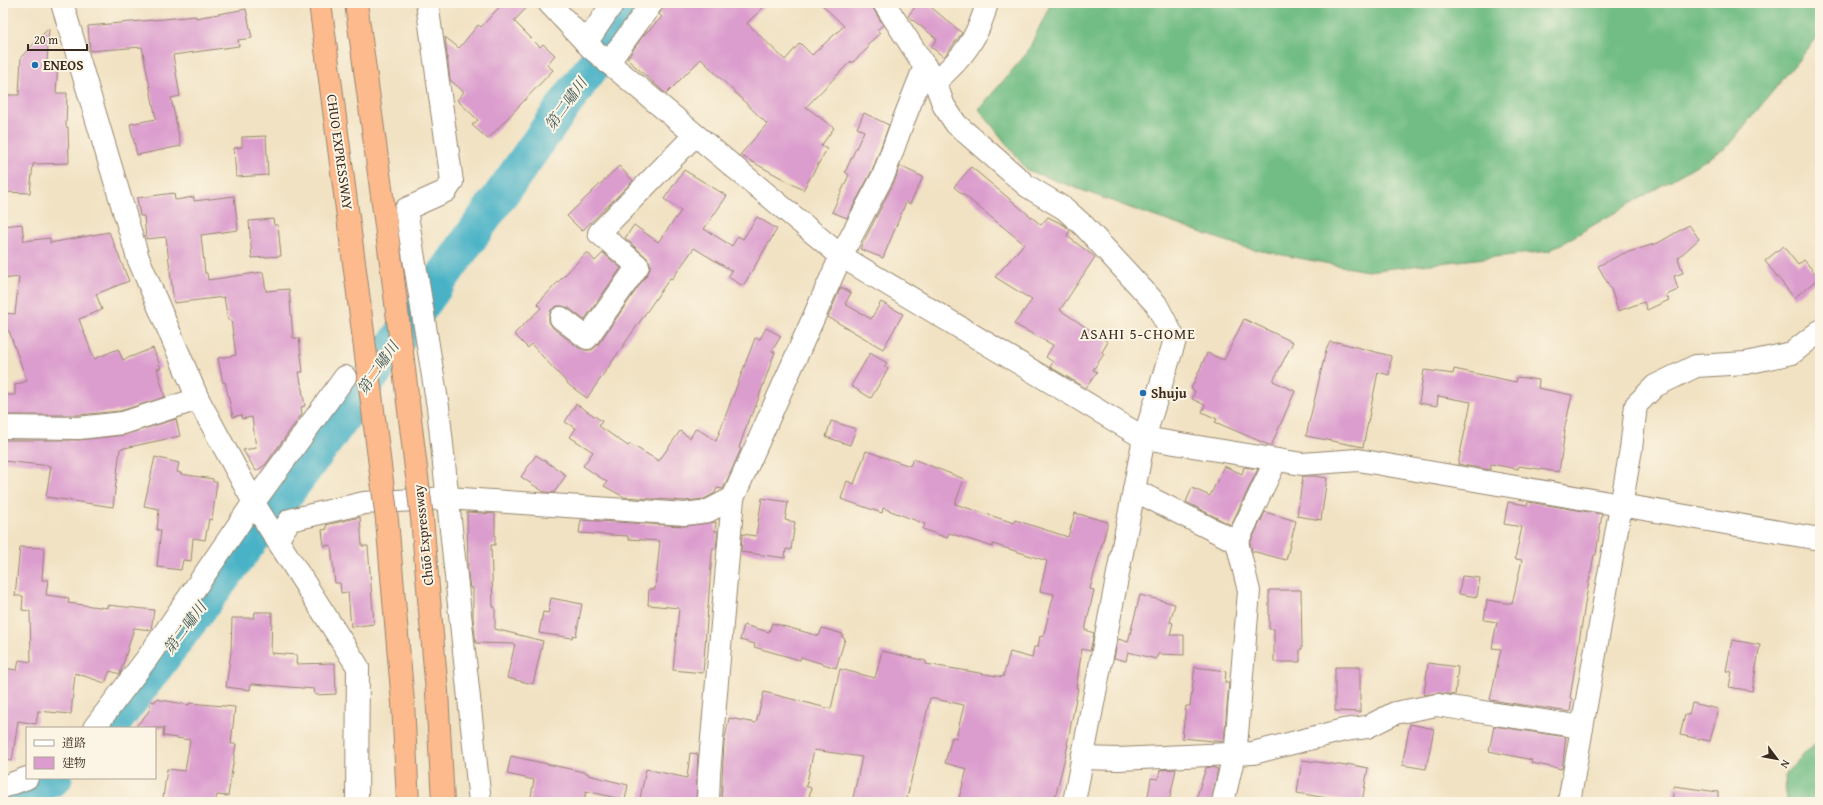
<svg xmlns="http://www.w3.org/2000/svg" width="1823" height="805" font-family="'Gentium Book Plus','Noto Serif JP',serif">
<rect width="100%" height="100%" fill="#fcf5e5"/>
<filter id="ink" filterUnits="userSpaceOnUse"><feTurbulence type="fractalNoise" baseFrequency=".025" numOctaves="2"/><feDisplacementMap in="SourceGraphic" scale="8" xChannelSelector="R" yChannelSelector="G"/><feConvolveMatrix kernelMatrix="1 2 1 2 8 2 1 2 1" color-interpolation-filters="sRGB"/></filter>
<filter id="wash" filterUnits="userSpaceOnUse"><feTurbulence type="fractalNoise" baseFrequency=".012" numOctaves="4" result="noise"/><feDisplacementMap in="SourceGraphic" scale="16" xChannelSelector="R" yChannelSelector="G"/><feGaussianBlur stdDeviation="0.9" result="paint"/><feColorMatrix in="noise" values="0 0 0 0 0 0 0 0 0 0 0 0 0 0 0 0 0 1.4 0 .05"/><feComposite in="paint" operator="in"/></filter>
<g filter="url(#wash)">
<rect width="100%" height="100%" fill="#f1e2c3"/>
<g fill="#72bd85" stroke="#567452">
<path d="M1051 3H1820V34L1726 148 1549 251 1367 271 1246 248 1147 214 1027 170 979 109 1027 53Z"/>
<path d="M1820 738V802H1786L1785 774Z"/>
</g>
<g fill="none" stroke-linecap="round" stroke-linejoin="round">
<g stroke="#48b2c6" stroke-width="35">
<path d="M110 728 328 438 580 83 623 26"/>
<path d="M3 801 18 796 55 778"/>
</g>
</g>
<g id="blocks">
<g fill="#db9cce">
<path d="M503 3H531L514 21 540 47 543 44 555 55 547 65 553 70 488 139 472 125 478 120 457 100 464 92 450 80 445 37 459 48 478 25 481 27Z"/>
<path d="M666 3H768L747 23 785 60 800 43 812 55 844 26 820 3H869L873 8 883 25 877 30 880 33 867 45 869 47 852 63 851 61 806 107 834 128 821 146 827 149 803 190 740 155 767 124 701 59 666 94 627 59 642 37 662 17 659 14Z"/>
<path d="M918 3H926L962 33 944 57 931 47 937 39 908 16Z"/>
<path d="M246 9 252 38 238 40 239 46 173 55 180 96 171 98 181 146 137 155 130 124 156 119 142 47 90 51 88 26 196 16V18Z"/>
<path d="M49 28 47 63H58L56 93H67L66 127H68L69 163 33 164 30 193 3 192V95H19L21 57Z"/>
<path d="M864 113 889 125 873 169 847 218 832 212 849 175 845 172 864 131 857 128Z"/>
<path d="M266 136 268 175 236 177 234 148 242 147V137Z"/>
<path d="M619 166 633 181 582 231 567 216Z"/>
<path d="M900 166 923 177 910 204 906 202 883 258 860 249 895 180Z"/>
<path d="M971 167 1041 225 1048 217 1064 225 1070 230 1067 236 1095 257 1060 310 1108 342 1102 352 1104 354 1093 370 1097 372 1086 388 1050 367 1053 362 1046 357 1053 345 1014 324 1032 300 995 277 1024 244 954 187Z"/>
<path d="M684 170 727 196 704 229 732 246 738 236 743 239 757 217 777 229 743 286 728 277 732 271 694 248 672 279 670 278 587 398 569 385 531 344 528 348 514 334 541 308 537 304 587 252 595 261 603 253 621 268 584 320 569 308 562 306H557L551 310 549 317V322L553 328 579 348 586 350H592L597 346 648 273 650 268V262L646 257 625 238 634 225 658 242 681 211 664 199Z"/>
<path d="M174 193 175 200 194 197V201L234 196 238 230 201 235 205 273H207L208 280 263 272 266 291 289 289 293 338H299L303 372H299L305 406 301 407 302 414 265 465 256 471 243 450 256 448 252 417 242 419 241 415 233 417 225 382 223 383 218 358 236 355 231 320H228L224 297 174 303 166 237 146 239 144 216H140L137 198Z"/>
<path d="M273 219 274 225H278L281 256 252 258 249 221Z"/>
<path d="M22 224 24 241 50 238V243L109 232 129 281 96 294 102 310 79 319 94 359 118 349 123 360 153 348 161 368 157 369 165 397 120 411 78 415H3V395H15V385L27 381 9 331 3 330V313L15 314 19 277 3 279V226Z"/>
<path d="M1689 225 1699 239 1678 258 1683 273 1674 276 1678 290 1666 295 1669 300 1647 310 1644 302 1618 311 1611 289 1598 266 1622 254 1658 243Z"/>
<path d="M1783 246 1798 265 1804 260 1819 278 1794 298 1765 261Z"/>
<path d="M841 287 851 293 845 304 871 319 881 302 903 314 883 349 828 317Z"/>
<path d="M1244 319 1293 342 1273 381 1295 391 1271 446 1215 422 1217 419 1202 412 1205 405 1192 399 1195 391 1191 389 1207 353 1224 360Z"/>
<path d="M766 328 781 336 772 351 775 352 752 416 750 415 739 448 741 449 723 489 717 488 715 493 704 499 685 501 624 497 604 486 607 482 583 466 593 452 570 437 576 428 565 422 576 404 602 421 599 426 628 446 630 444 659 461 680 431 690 438 696 428 716 441 755 338 760 339Z"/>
<path d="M1330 342 1337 343V342L1391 356 1389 375 1378 372 1363 447 1306 436 1326 350Z"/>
<path d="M870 353 887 363 884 367 888 369 871 398 851 386Z"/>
<path d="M1454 369 1516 382 1517 377 1539 380 1538 388 1572 395 1564 431H1565L1559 472 1519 466 1518 469 1491 464 1490 470 1458 464 1471 402 1438 396 1437 406 1419 403 1424 370 1453 374Z"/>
<path d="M176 419 180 436 120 449 113 507 46 497 51 466 3 461V440H79L124 435Z"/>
<path d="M831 421 856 429 850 445 826 437Z"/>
<path d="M866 451 910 466 913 459 964 479 955 504 1014 523 1015 520 1068 537 1075 513 1108 522 1090 589 1094 590 1085 630 1094 633 1090 651 1082 649 1076 688H1078L1067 745H1068L1054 802H974L959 798 967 769 945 763 952 737 956 738 964 705 930 698 906 802H852L862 757 814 750 806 786 811 788 808 802H721L724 743 729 718 756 723 764 692 831 709 840 669 875 678 882 651 926 661V664L1003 677 1010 652 1032 658 1034 647H1038L1040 636 1043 637 1054 594 1040 591 1047 561 993 544V547L949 533 947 538 923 529 925 524 883 508 882 513 841 499 847 481 854 484Z"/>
<path d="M536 455 566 475 554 493 544 492 521 477Z"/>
<path d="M155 457 179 463 177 472 181 473V474L213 479V482H217L212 520 209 519 205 540 193 538 191 561 183 560 181 570 157 567 161 530H157L159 509 144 506Z"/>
<path d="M1224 466 1242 474 1244 467 1258 469 1231 525 1186 502 1192 488 1210 496Z"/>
<path d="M1303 476H1314L1327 478 1321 520 1297 516Z"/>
<path d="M762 498 788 502 785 520 795 522 791 550 786 549 785 558 741 552 742 534 756 536Z"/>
<path d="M1508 502 1527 505 1528 502 1602 514 1596 555H1594L1586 598 1570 698 1572 699 1570 712 1490 700 1501 649 1492 648 1497 622 1484 620 1487 600 1512 604 1522 560 1515 559 1522 527 1504 524Z"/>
<path d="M467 512 495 514V545H491L493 607H495V629L543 641 533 684 507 678 515 644 476 643 473 618V588H470L468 574Z"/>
<path d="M1265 512 1296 521 1286 560 1252 551 1250 543Z"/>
<path d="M360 517 362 546H368L374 624 351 627 348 592 341 593 340 583H335L331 545 324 546 322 530 327 529 326 525Z"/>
<path d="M581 520 684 526 716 522 715 531H718L716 549 713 548 712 553 703 673 673 670 679 608 648 605 649 589H655L660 541 628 539V536L579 533Z"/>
<path d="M20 547 44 548 42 580H48L46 595 69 598 68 603 107 608V605L154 610 151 630 134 628 120 674 110 671 105 683 75 673 71 714 38 711 36 724 18 721 12 761 3 760V668L17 670 19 660 31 662 30 611 22 610 23 596H15Z"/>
<path d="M1462 576 1480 578 1477 597 1459 594Z"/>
<path d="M1269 590H1301L1302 649H1300V662H1274V629H1269Z"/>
<path d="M1140 595 1175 604 1170 622 1173 623 1170 635H1184V655L1158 654 1156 659 1128 652 1126 661 1114 658 1118 639 1128 642Z"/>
<path d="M551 598 582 604 576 636 573 635 572 638 539 633 543 612 548 613Z"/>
<path d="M255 612H272L271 653 297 655 296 664 335 663 336 694 315 695 314 689 254 684H251L250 690 226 687 231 652 232 618H254Z"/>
<path d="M772 623 819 636 822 628 843 634 842 637 845 639 836 668 801 657 800 660 754 647 755 644 740 640 744 625 769 632Z"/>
<path d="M1732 640 1760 645 1752 691 1729 687 1732 672 1726 671Z"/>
<path d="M1428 663 1458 667 1455 695 1439 693 1424 695Z"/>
<path d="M1195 667 1226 671 1225 683H1229L1224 742 1182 738 1186 706H1190Z"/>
<path d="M1335 667H1360V712L1335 711Z"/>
<path d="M156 699 189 705V703L235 707 231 744H236L228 796 217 795 215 802H192L163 798 167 769 185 771 190 740 163 736 164 728H135L149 711 151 701 155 702Z"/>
<path d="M1692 703 1718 709 1710 741 1680 735 1685 715H1689Z"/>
<path d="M1410 724 1434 729 1426 769 1402 765Z"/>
<path d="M1494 726 1566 737 1562 769 1531 763 1532 760 1489 751Z"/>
<path d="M690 753 698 754 696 802H658L640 798 646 769 687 778Z"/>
<path d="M511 756 588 773V775L628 785 625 800 586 791 584 802H530L534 780 507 774Z"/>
<path d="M1302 760 1347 766V764L1368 768 1362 802H1351L1297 793Z"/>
<path d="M1211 767 1218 769 1211 802H1195L1206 768Z"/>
<path d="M1176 769 1169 802H1147L1151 778 1158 779 1160 770Z"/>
<path d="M1674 786 1718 792V802H1672Z"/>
</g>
</g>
</g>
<g filter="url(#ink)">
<use href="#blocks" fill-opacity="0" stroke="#968670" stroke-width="1"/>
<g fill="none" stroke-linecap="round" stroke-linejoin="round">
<g stroke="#968670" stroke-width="24">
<g id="minor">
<path d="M62 3 138 258 198 399 258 510 358 667 357 802"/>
<path d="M427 3 452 182 446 191 406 209 438 407 480 802"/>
<path d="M549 3 591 48 841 256 1144 438 1302 464 1358 460 1814 538 1820 537"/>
<path d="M884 3 935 82 944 106 956 124 1027 186 1065 209 1085 227 1156 304 1175 340 1144 438 1074 802"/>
<path d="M586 43 613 3"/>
<path d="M608 63 652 3"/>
<path d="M935 82C963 58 978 38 987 3"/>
<path d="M561 318 587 338 638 266 599 233 695 135"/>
<path d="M3 427 79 428 123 423 198 399"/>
<path d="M1134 490 1237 542"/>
<path d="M277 540 290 520 364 503 447 498 685 514 708 511 733 498"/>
<path d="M94 728 148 657 254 502 345 377"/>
<path d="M1082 758 1118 759 1253 753 1344 730 1367 727 1395 713 1437 705 1582 727"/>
<path d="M3 787 27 778"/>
<path d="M708 802 709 773 733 498 841 256 884 174 902 124 925 66"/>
<path d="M1223 802 1236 746 1249 591 1237 542 1276 460"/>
<path d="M1569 802 1631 449 1636 405 1655 386 1696 366 1746 363 1792 353 1820 331"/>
</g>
</g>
<g stroke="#968670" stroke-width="24">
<g id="highway">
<path d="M320 3 359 301"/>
<path d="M356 3 392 270"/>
</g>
</g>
<use href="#minor" stroke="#fff" stroke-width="22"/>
<use href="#highway" stroke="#fcba8d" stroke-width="22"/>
<g stroke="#968670" stroke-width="24" stroke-linecap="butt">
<g id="highway-bridge">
<path d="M392 270 422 518 437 692 443 802"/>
<path d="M359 301 387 520 403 703 408 802"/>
</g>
</g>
<use href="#highway-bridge" stroke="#fcba8d" stroke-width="22"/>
</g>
</g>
<g fill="#1f6fb2" stroke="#fcf5e5" stroke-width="1.5">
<circle cx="35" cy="65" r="4"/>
<circle cx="1143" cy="393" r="4"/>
</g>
<g text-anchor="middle" stroke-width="4" stroke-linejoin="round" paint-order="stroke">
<g font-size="14" font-weight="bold" fill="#3b2a1e" stroke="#fcf5e5" text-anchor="start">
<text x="43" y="70">ENEOS</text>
<text x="1151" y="398">Shuju</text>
</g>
<g font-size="14" fill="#3b2a1e" stroke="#fcf5e5">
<text transform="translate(340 152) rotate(82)" y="5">CHUO EXPRESSWAY</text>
<text transform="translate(423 535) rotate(-96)" y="5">Chūō Expressway</text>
</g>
<g font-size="15" font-style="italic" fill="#405a59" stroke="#fcf5e5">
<text transform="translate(566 104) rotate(-54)" y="5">第二嘯川</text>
<text transform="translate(378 368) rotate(-55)" y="5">第二嘯川</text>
<text transform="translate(185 628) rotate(-53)" y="5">第二嘯川</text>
</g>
<g font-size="15" letter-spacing="1" fill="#3b2a1e" stroke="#fcf5e5">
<text x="1138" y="339">ASAHI 5-CHOME</text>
</g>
</g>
<rect width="1823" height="805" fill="none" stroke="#fcf5e5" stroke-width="16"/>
<rect x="26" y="727" width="130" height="52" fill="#fcf5e5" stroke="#afa495"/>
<rect x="34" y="740" width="20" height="6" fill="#ffffff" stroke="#afa495"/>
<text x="62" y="747" font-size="12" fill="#3b2a1e">道路</text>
<rect x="34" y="757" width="20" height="12" fill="#db9cce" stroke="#afa495"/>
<text x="62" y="767" font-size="12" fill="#3b2a1e">建物</text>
<g transform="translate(1777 759) rotate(122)" stroke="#fcf5e5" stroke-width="3" paint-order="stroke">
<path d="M0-3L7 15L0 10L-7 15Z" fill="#3b2a1e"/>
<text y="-6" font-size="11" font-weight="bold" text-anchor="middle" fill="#3b2a1e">N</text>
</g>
<path d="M28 44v6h59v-6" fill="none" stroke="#3b2a1e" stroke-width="2"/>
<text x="34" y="44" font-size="12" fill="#3b2a1e" stroke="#fcf5e5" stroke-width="3" paint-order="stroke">20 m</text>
</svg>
